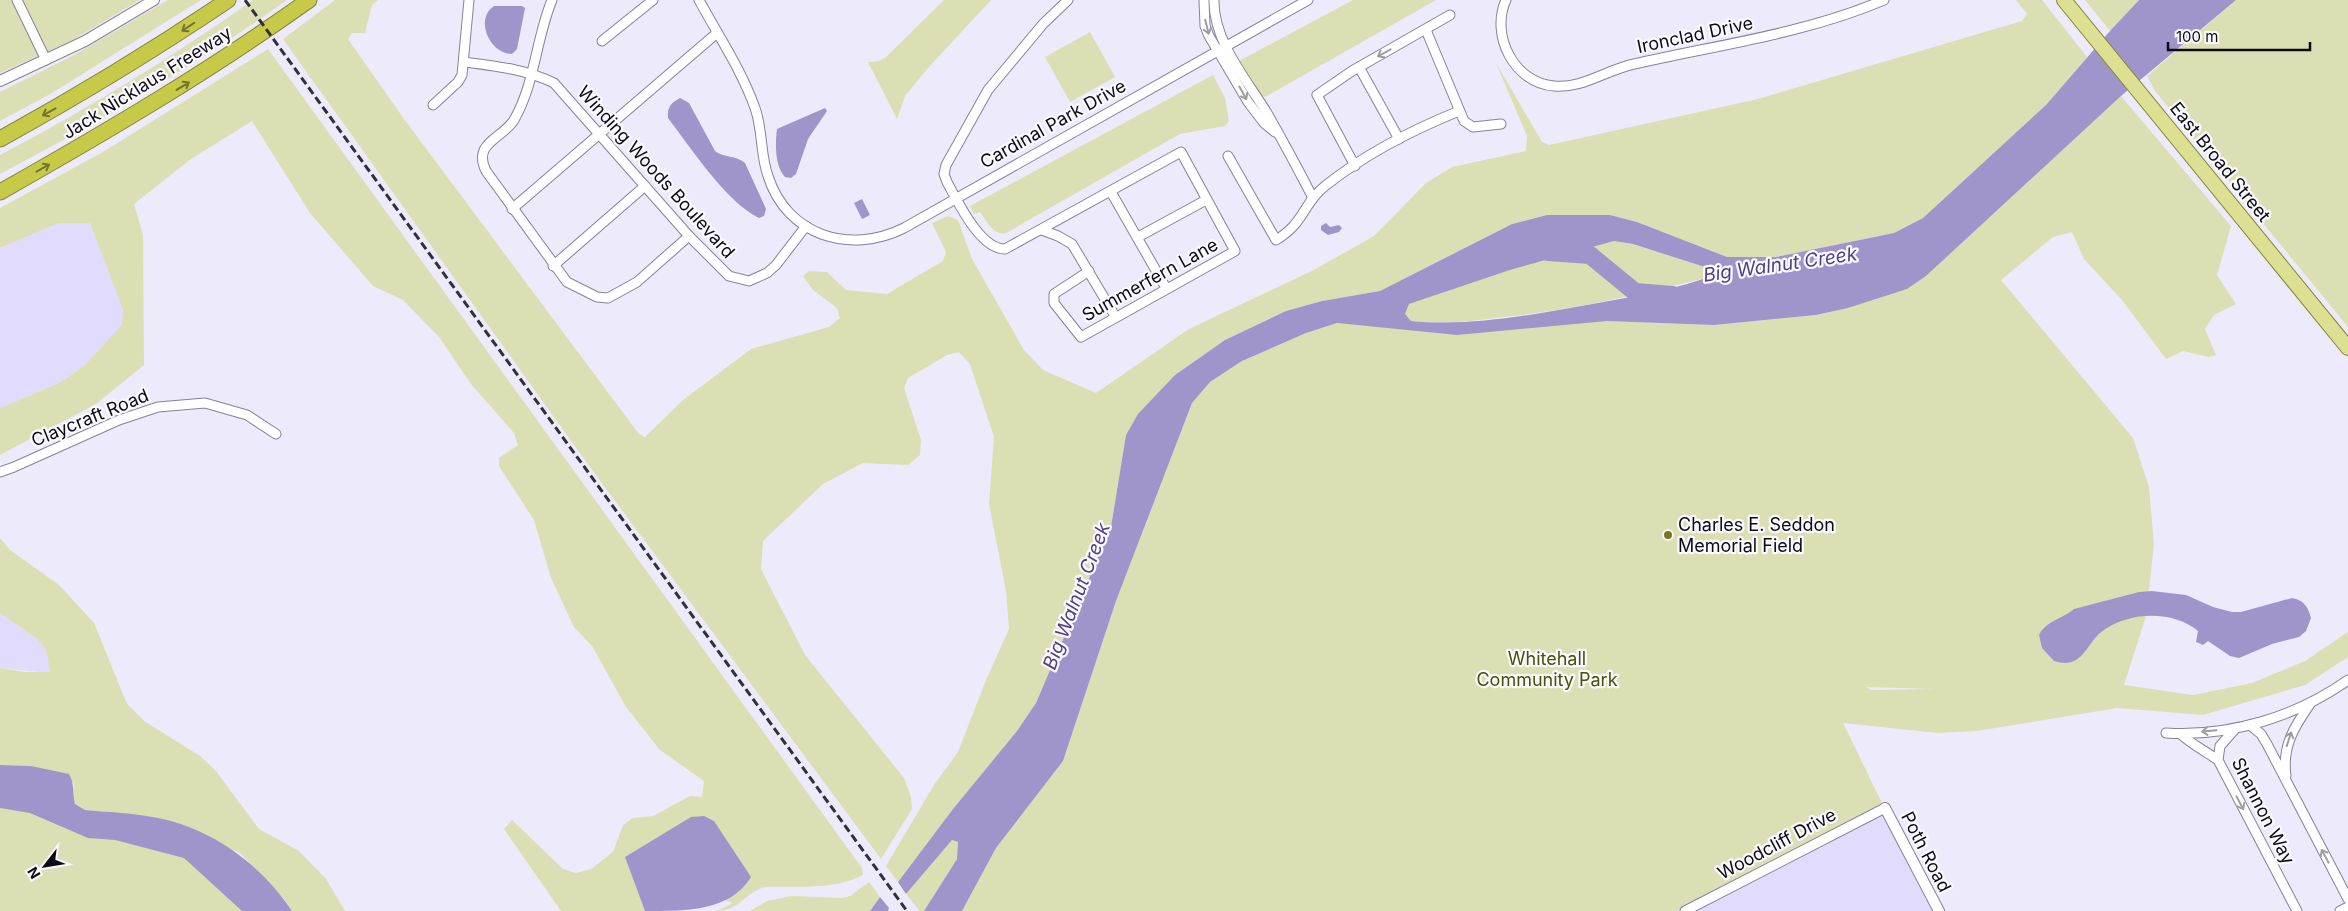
<svg xmlns="http://www.w3.org/2000/svg" width="2348" height="911" font-family="Inter,sans-serif">
<rect width="100%" height="100%" fill="#edeafb"/>
<g fill="#e1dbfe">
<path d="M59 223H90L123 310V325L84 366 59 383 0 408V248Z"/>
<path d="M0 613 37 639 46 650 50 673 0 668Z"/>
<path d="M1882 803 1936 911H1676Z"/>
</g>
<g fill="#dcdfb3" fill-rule="evenodd">
<path d="M0 0H140L71 41 0 73Z"/>
<path d="M168 0H201L52 93 0 121V92L76 54Z"/>
<path d="M253 0H287C196 65 99 122 0 174V155C88 109 172 57 253 0Z"/>
<path d="M335 0H378L372 5 365 33H352L348 39 404 119 639 434 645 437 683 400 751 349 829 327 840 318 837 308 813 290 803 276 809 271 827 272 846 290 887 294 943 261 946 252 932 223 948 216 958 220 972 259 1024 350 1043 370 1096 393 1189 329 1312 271 1374 236 1426 183 1452 167 1526 151 1527 136 1496 63 1542 142 1549 145 1758 99 2022 21 2027 14 2016 0H2042L2087 57 2046 105 1923 218 1894 233 1776 257H1727L1637 222 1610 215H1547L1512 224 1380 291 1322 301 1286 311 1225 340 1175 375 1126 435 1111 527 1036 703 1017 731 953 809 898 882 886 866 934 785 958 752 986 680 1009 629 1006 591 989 504 994 437 970 364 959 352 947 355 908 378 904 388 921 440 920 455 908 465 863 463 823 484 763 541 761 569 805 655 904 778 911 797 912 809 881 859 584 459 285 42 283 39Z"/>
<path d="M944 0H991L928 68 905 96 897 119 868 62 879 61 885 58Z"/>
<path d="M1353 0H1436L1265 97 1258 94 1239 61Z"/>
<path d="M2085 0H2139L2110 31Z"/>
<path d="M2236 0H2348V327L2155 91 2147 76Z"/>
<path d="M1090 32 1115 77 1070 102 1045 57Z"/>
<path d="M268 49 862 868 863 875C835 890 796 886 765 887 744 893 740 911 716 911L733 903 629 864 645 911H561L504 829 512 820 563 869 576 873 591 869 613 852 623 825 633 818 653 816 690 796 702 797 704 781 660 750 626 707 592 646 574 627 551 578 534 520 499 466V458L518 445 514 433 471 384 439 337 403 300 373 286 310 213 252 121 191 159 134 204 143 235 144 365 96 404 0 455V408L59 383 84 366 122 325 123 310 90 223H59L0 248V208L103 152Z"/>
<path d="M1213 75 1225 98 1229 121 1225 126 1180 134 1006 233C993 236 987 221 980 212L974 214 970 206Z"/>
<path d="M2121 96 2231 226 2217 275 2236 304 2214 315 2205 329 2216 355 2209 357 2183 351 2166 359 2122 300 2084 259 2072 232 2053 237 2001 280 2133 438 2149 487 2154 545 2146 616 2124 685 2193 695 2252 683 2305 661 2348 632V657L2305 685 2203 715 2117 708 1977 731 1938 733 1843 723 1882 803 1676 911H962L996 848 1063 761 1116 601 1192 403 1210 382 1242 361 1306 333 1337 323 1385 327 1607 321 1714 325 1816 315 1848 308 1907 289 1926 276ZM1866 687 1935 689 1871 690Z"/>
<path d="M1614 241 1633 244 1711 269 1717 275C1647 293 1577 309 1505 317 1470 321 1446 325 1411 321L1404 314 1408 304 1510 270Z"/>
<path d="M0 538 10 550 59 585 94 623 127 704 144 721 200 756 215 770 259 829 299 851 326 879 345 911H292L284 899 240 853 154 817 85 810 75 804 73 795 74 783 31 766 0 765V668L25 672H50L46 650 37 639 0 613Z"/>
<path d="M6 807 50 809 113 834 185 855 251 911H0V808Z"/>
<path d="M952 840 958 842 957 859 924 911H920L906 894Z"/>
<path d="M869 882 880 897 870 911H750L767 901 791 896 842 898 850 896Z"/>
</g>
<g fill="#a095cb" fill-rule="evenodd">
<path d="M2139 0H2236L2121 96 1926 276 1907 289 1848 308 1816 315 1714 325 1607 321 1457 335 1337 323 1306 333 1242 361 1210 382 1192 403 1116 601 1063 761 996 848 962 911H924L957 859 958 842 952 840 906 894 898 882 953 809 1017 731 1036 703 1111 527 1126 435 1138 414 1175 375 1225 340 1286 311 1322 301 1380 291 1512 224 1547 215H1610L1637 222 1727 257H1776L1894 233 1923 218 2046 105 2110 31ZM1614 241 1633 244 1711 269 1717 274C1676 290 1630 297 1587 305 1530 315 1469 327 1411 321L1405 314 1409 304 1510 270Z"/>
<path d="M494 6H522L525 8 517 49 512 54C490 54 474 19 494 6Z"/>
<path d="M680 98 689 103 715 151C724 158 736 155 745 163L766 209 764 216 759 218C726 202 691 148 668 118 667 107 671 103 680 98Z"/>
<path d="M825 108 827 111 808 139 796 174 791 178 785 177C775 166 775 144 777 129Z"/>
<path d="M862 199 870 215 862 219 854 203Z"/>
<path d="M1326 223 1330 227 1339 225 1342 228 1339 232 1328 235 1321 230V226Z"/>
<path d="M2152 591 2186 595 2213 607 2232 612H2241L2292 598C2304 600 2308 607 2311 618L2306 631 2299 637 2272 644 2239 658 2230 656 2208 641 2203 645 2196 642 2198 631C2171 609 2126 612 2100 633 2086 645 2082 670 2054 661L2042 648 2039 635C2046 621 2062 619 2074 609L2139 592Z"/>
<path d="M0 765 31 766 69 774C75 784 72 792 75 804L85 810C107 812 131 813 153 817 210 827 260 863 292 911H242L184 858 115 840 88 838 30 813 0 808Z"/>
<path d="M704 816 714 821 751 877C730 911 688 911 645 911L625 857 691 817Z"/>
<path d="M880 897 889 908 888 911H870Z"/>
</g>
<g fill="none" stroke-linecap="round" stroke-linejoin="round">
<path stroke="#a095cb" stroke-width="18" d="M1548 252 1590 255 1635 292 1673 295"/>
<g stroke="#86829b" stroke-width="11">
<g id="minor">
<path d="M17 0 46 60"/>
<path d="M552 0C536 38 535 84 514 120 502 139 472 143 486 171L567 282 597 297 608 298 637 282 689 236"/>
<path d="M699 0C718 35 742 71 755 108 763 130 760 154 768 176 787 236 850 255 904 228L1308 0"/>
<path d="M1068 0 1043 24 988 90 946 165 944 174 947 182C958 202 980 249 1005 249L1181 152 1235 251 1081 337 1054 303V294L1089 271"/>
<path d="M1204 0 1205 26 1209 36 1248 102 1264 123 1275 132"/>
<path d="M1214 0C1213 41 1247 80 1267 113 1283 141 1298 169 1313 198"/>
<path d="M1506 0C1490 35 1514 83 1554 86 1582 89 1606 70 1634 64 1717 45 1804 34 1884 0"/>
<path d="M1426 30 1464 121 1473 127 1501 124"/>
<path d="M602 41 653 0"/>
<path d="M464 62C495 66 525 69 554 83L689 236 729 276 749 281 767 273 776 265 806 226"/>
<path d="M1359 67 1399 139"/>
<path d="M433 105 458 82 462 75 469 0"/>
<path d="M1228 156 1276 240C1305 223 1303 203 1325 186 1364 155 1412 130 1459 111"/>
<path d="M1355 166 1317 95 1352 71 1450 15"/>
<path d="M1111 192 1166 288"/>
<path d="M512 209 717 33"/>
<path d="M1042 230 1058 236 1072 244 1115 316"/>
<path d="M1138 237 1206 200"/>
<path d="M553 266 645 186"/>
<path d="M0 472 14 467 119 420 158 407 205 403 247 415 276 434"/>
<path d="M2250 725 2261 734 2267 744 2348 899"/>
<path d="M2236 728 2220 746 2218 760 2297 911"/>
<path d="M2166 733C2229 737 2296 717 2348 680"/>
<path d="M2182 735C2184 739 2211 755 2218 760"/>
<path d="M2286 776C2282 746 2294 727 2310 704"/>
<path d="M1685 911 1885 808"/>
<path d="M2340 911 2348 907"/>
</g>
</g>
<g stroke="#86829b" stroke-width="12">
<g id="tertiary">
<path d="M0 81 85 41 154 0"/>
<path d="M1885 808 1939 911"/>
</g>
</g>
<g stroke="#868736" stroke-width="16">
<path id="primary" d="M2064 0 2348 348"/>
</g>
<g stroke="#868736" stroke-width="17">
<g id="motorway">
<path d="M0 139C78 96 154 50 228 0"/>
<path d="M0 192C108 131 208 72 309 0"/>
</g>
</g>
<use href="#minor" stroke="#fff" stroke-width="9"/>
<use href="#tertiary" stroke="#fff" stroke-width="10"/>
<use href="#primary" stroke="#dddf92" stroke-width="14"/>
<use href="#motorway" stroke="#c7ca49" stroke-width="15"/>
<path stroke="#312f39" stroke-width="3" stroke-dasharray="8 4" stroke-linecap="butt" d="M245 0 907 911"/>
</g>
<defs><path id="oneway-shaft" d="M-6 0H5M1.5-3L5.5 0L1.5 3" fill="none" stroke-width="1.6" stroke-linecap="round" stroke-linejoin="round" transform="scale(1.25)"/></defs>
<g stroke="#737431">
<use href="#oneway-shaft" transform="translate(188 27) rotate(146)"/>
<use href="#oneway-shaft" transform="translate(183 86) rotate(-31)"/>
<use href="#oneway-shaft" transform="translate(49 112) rotate(151)"/>
<use href="#oneway-shaft" transform="translate(43 168) rotate(-29)"/>
</g>
<g stroke="#9e9da1">
<use href="#oneway-shaft" transform="translate(1207 27) rotate(76)"/>
<use href="#oneway-shaft" transform="translate(1384 53) rotate(151)"/>
<use href="#oneway-shaft" transform="translate(1243 93) rotate(61)"/>
<use href="#oneway-shaft" transform="translate(2209 731) rotate(175)"/>
<use href="#oneway-shaft" transform="translate(2289 739) rotate(-72)"/>
<use href="#oneway-shaft" transform="translate(2240 803) rotate(62)"/>
<use href="#oneway-shaft" transform="translate(2325 856) rotate(-118)"/>
</g>
<circle fill="#787a22" stroke="#faf9ff" stroke-width="2" cx="1668" cy="535" r="5"/>
<g text-anchor="middle" stroke-width="4.5" stroke-linejoin="round" paint-order="stroke">
<g font-size="18" fill="#0c0a13" stroke="#faf9ff">
<text transform="translate(1695 35) rotate(-12)" y="6">Ironclad Drive</text>
<text transform="translate(147 83) rotate(-32)" y="6">Jack Nicklaus Freeway</text>
<text transform="translate(1053 124) rotate(-29)" y="6">Cardinal Park Drive</text>
<text transform="translate(2220 162) rotate(51)" y="6">East Broad Street</text>
<text transform="translate(656 172) rotate(48)" y="6">Winding Woods Boulevard</text>
<text transform="translate(1150 280) rotate(-29)" y="6">Summerfern Lane</text>
<text transform="translate(90 418) rotate(-22)" y="6">Claycraft Road</text>
<text transform="translate(2263 811) rotate(63)" y="6">Shannon Way</text>
<text transform="translate(1777 844) rotate(-28)" y="6">Woodcliff Drive</text>
<text transform="translate(1926 852) rotate(63)" y="6">Poth Road</text>
</g>
<g font-size="18" fill="#0c0a13" stroke="#faf9ff" text-anchor="start">
<text x="1678" y="531">Charles E. Seddon<tspan x="1678" dy="21">Memorial Field</tspan></text>
</g>
<g font-size="18" fill="#4e4f07" stroke="#faf9ff">
<text x="1547" y="665">Whitehall<tspan x="1547" dy="21">Community Park</tspan></text>
</g>
<g font-size="19" font-style="italic" fill="#513f82" stroke="#faf9ff">
<text transform="translate(1780 264) rotate(-8)" y="7">Big Walnut Creek</text>
<text transform="translate(1076 596) rotate(-69)" y="7">Big Walnut Creek</text>
</g>
</g>
<g transform="translate(45 866) rotate(239)" stroke="#faf9ff" stroke-width="4" paint-order="stroke">
<path d="M0-4L9 19L0 12L-9 19Z" fill="#0c0a13"/>
<text y="-8" font-size="14" font-weight="bold" text-anchor="middle" fill="#0c0a13">N</text>
</g>
<path d="M2168 42v8h142v-8" fill="none" stroke="#0c0a13" stroke-width="2.5"/>
<text x="2176" y="42" font-size="15" fill="#0c0a13" stroke="#faf9ff" stroke-width="4" paint-order="stroke">100 m</text>
</svg>
